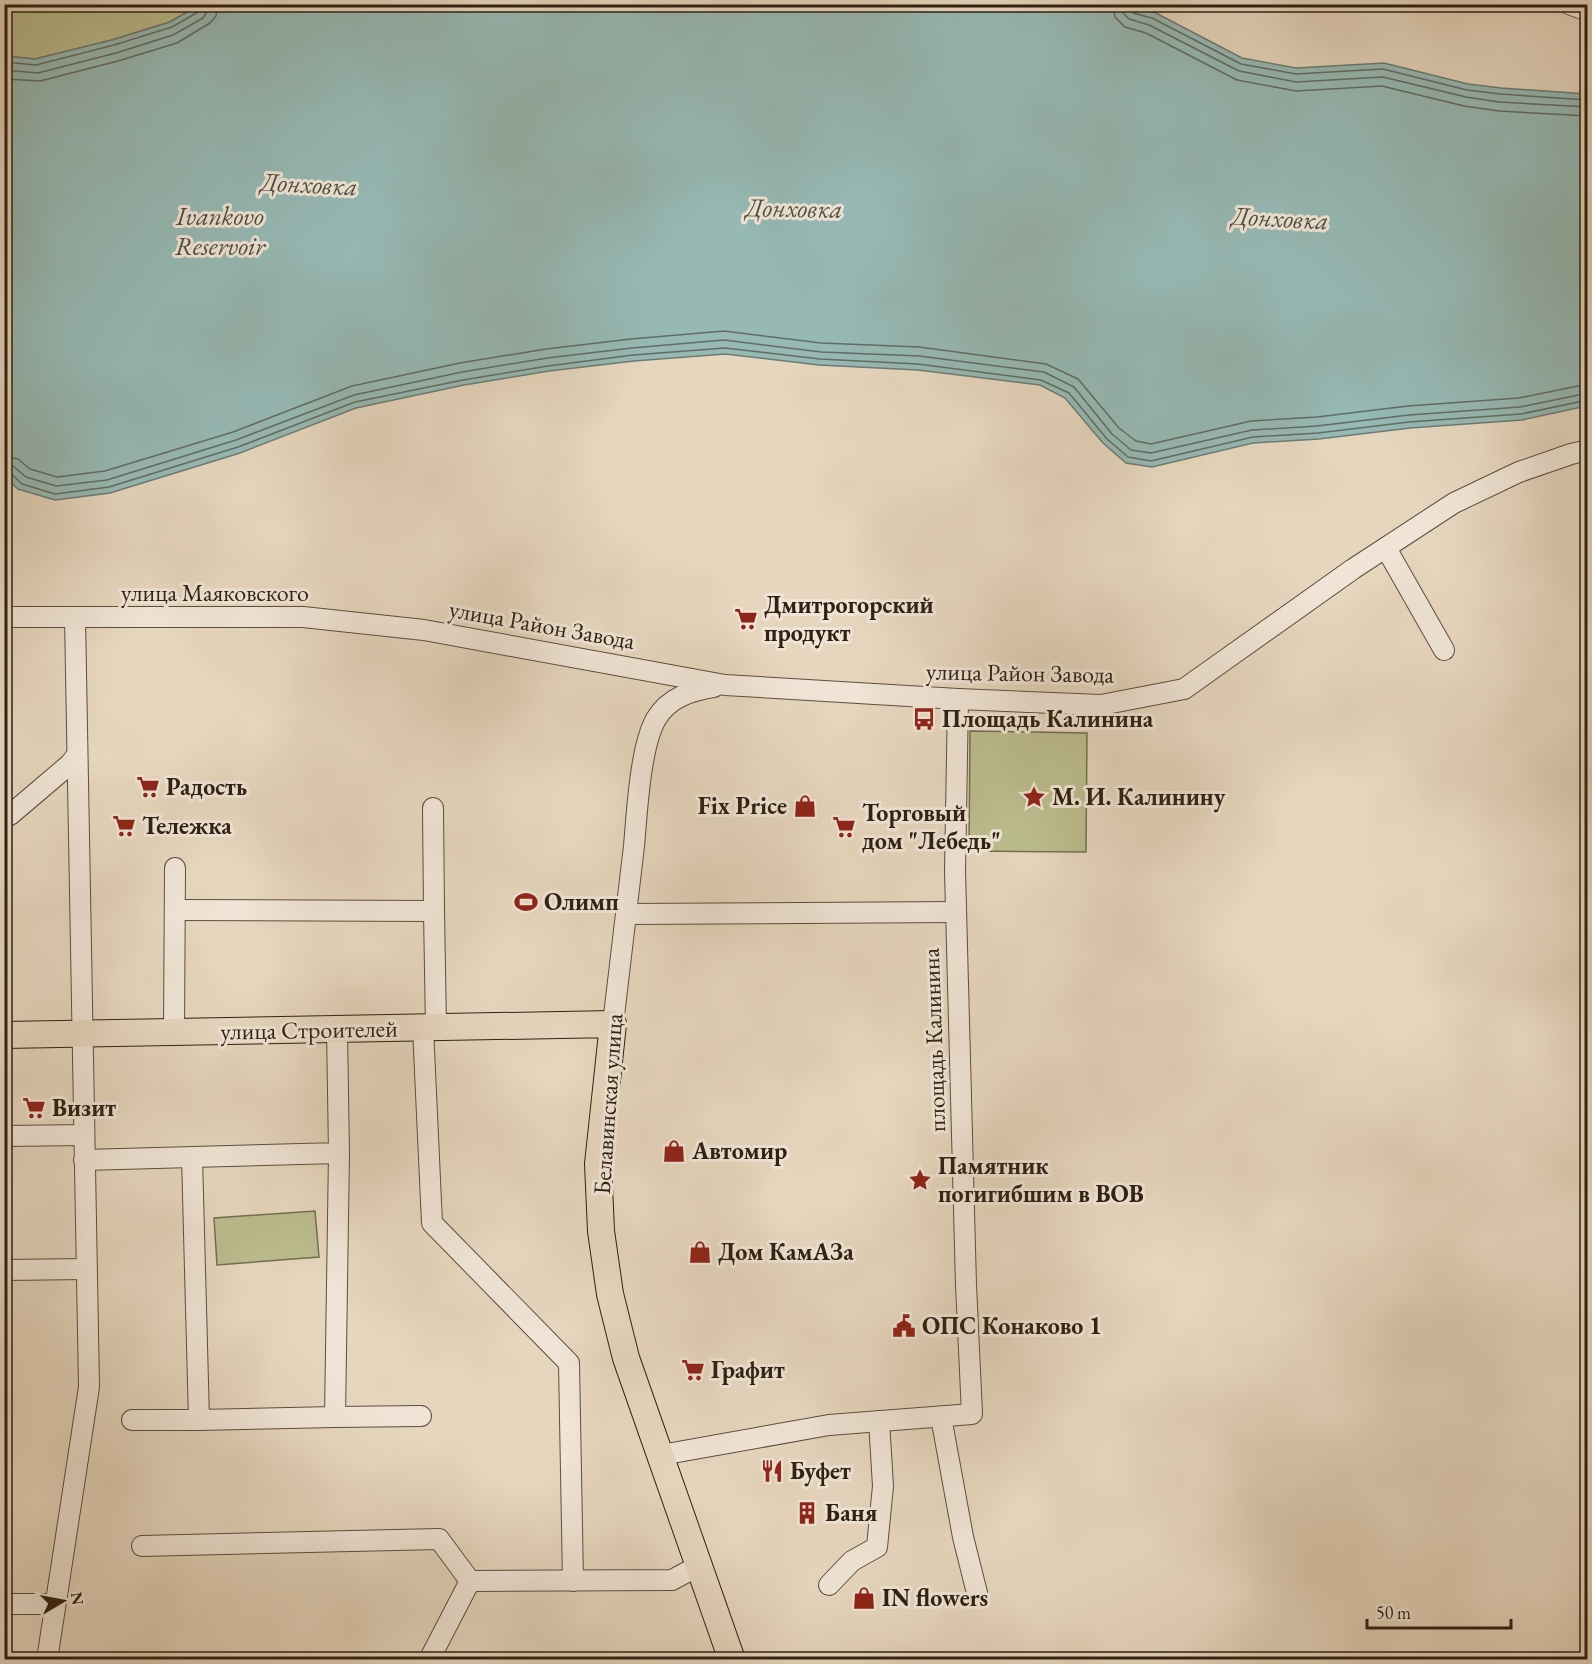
<svg xmlns="http://www.w3.org/2000/svg" width="1592" height="1664" font-family="'EB Garamond',serif">
<rect width="100%" height="100%" fill="#e6d6be"/>
<filter id="stains"><feTurbulence type="fractalNoise" baseFrequency=".00333" numOctaves="4"/><feColorMatrix values="0 0 0 0 .2 0 0 0 0 .09 0 0 0 0 .02 0 0 0 .5 -.17"/></filter>
<radialGradient id="worn" r=".72"><stop offset=".6" stop-color="#630" stop-opacity="0"/><stop offset="1" stop-color="#630" stop-opacity=".3"/></radialGradient>
<g fill="#bbbc8e" stroke="#746e50" stroke-width="1.5">
<path d="M5 5H199L170 22 112 40 35 59 5 56Z"/>
<path d="M970 731 1087 733 1086 852 969 851Z"/>
<path d="M315 1211 319 1257 217 1265 214 1218Z"/>
</g>
<path fill="#96b9b4" stroke="#6c7c73" stroke-width="1.5" d="M199 5H1125L1154 12 1242 58 1296 68 1384 63 1468 84 1501 88 1587 94V406L1522 420 1410 428 1319 439 1253 443 1152 467 1126 463 1103 443 1065 398 1040 385 918 370 819 365 725 354 634 361 549 371 464 385 356 408 240 453 110 493 55 500 18 489 4 476 5 56 35 59 112 40 170 22Z"/>
<g fill="none" stroke-linecap="round" stroke-linejoin="round">
<g stroke="#626c63" stroke-width="1.5">
<path d="M1113 4 1115 17 1125 27 1146 33 1237 80 1296 91 1382 86 1464 106 1499 111 1588 116"/>
<path d="M1122 4 1123 13 1129 19 1149 25 1239 71 1296 82 1383 77 1466 97 1499 102 1588 107"/>
<path d="M1129 4 1133 13 1152 18 1241 64 1296 74 1383 69 1467 90 1500 94 1588 100"/>
<path d="M4 62 36 65 114 45 172 27 198 12 201 4"/>
<path d="M4 70 38 73 116 53 173 35 203 18 207 12 209 4"/>
<path d="M4 79 40 81 118 61 177 43 210 23 216 16 218 4"/>
<path d="M4 456 18 459 30 469 57 477 105 471 233 432 352 386 460 363 546 349 631 339 724 331 821 343 919 347 1046 364 1078 379 1119 428 1136 441 1151 444 1251 421 1317 417 1408 406 1519 398 1588 384"/>
<path d="M4 465 13 466 26 477 56 486 107 480 236 440 354 395 462 372 547 358 632 348 724 340 821 352 919 356 1044 372 1074 387 1112 434 1131 450 1151 453 1252 430 1317 426 1409 415 1520 407 1588 393"/>
<path d="M4 472 10 473 22 484 55 494 109 487 238 447 355 402 463 380 548 366 633 355 725 348 820 359 918 364 1041 380 1069 393 1107 439 1128 457 1151 461 1253 437 1318 433 1409 422 1521 414 1588 400"/>
</g>
<g stroke="#5c4e3d" stroke-width="22">
<g id="minor">
<path d="M1569 4 1588 11"/>
<path d="M1386 548 1444 650"/>
<path d="M4 617H303L424 630 725 685 958 699 1101 705 1184 689 1353 569 1454 503 1519 472 1571 454 1588 450"/>
<path d="M433 808 434 911"/>
<path d="M4 815H10L70 764 77 755"/>
<path d="M175 910 434 911 436 1028"/>
<path d="M627 914 956 912"/>
<path d="M613 1024C620 965 627 905 634 846 637 813 640 747 656 719 669 697 691 691 714 687"/>
<path d="M423 1028 432 1223 569 1363 573 1581"/>
<path d="M174 1032 175 868"/>
<path d="M4 1136 84 1135"/>
<path d="M339 1153 335 1417 421 1416"/>
<path d="M192 1157 199 1420 335 1417"/>
<path d="M84 1160 339 1153 337 1030"/>
<path d="M4 1270 86 1269"/>
<path d="M941 1417 963 1537 977 1593"/>
<path d="M132 1420H199"/>
<path d="M661 1455 829 1425 972 1414 966 1285 955 871 958 699"/>
<path d="M142 1546 439 1539 470 1581"/>
<path d="M829 1585 852 1561 877 1547 883 1486 879 1421"/>
<path d="M4 1604H54"/>
<path d="M47 1660 89 1387 75 617"/>
<path d="M429 1660 470 1581 672 1580 700 1565"/>
</g>
</g>
<g stroke="#2e2012" stroke-width="28">
<path id="major" d="M4 1035 613 1024 598 1164 601 1231 610 1294 626 1358 732 1660"/>
</g>
<use href="#minor" stroke="#efe4d5" stroke-width="20"/>
<use href="#major" stroke="#e6d6be" stroke-width="26"/>
</g>
<defs>
<g id="supermarket-bare" transform="scale(1.8)"><path d="M-6-5.5h2.5l.6 2H6L4.5 2H-2.5L-4.4-4H-6ZM-1.5 3.2a1.3 1.3 0 1 0 .1 0ZM3 3.2a1.3 1.3 0 1 0 .1 0Z" fill="#8f2418" stroke="#efe4d5" stroke-width="2.5" paint-order="stroke"/></g>
<g id="bus-bare" transform="scale(1.8)"><path d="M-5-6H5V4H4V6H2V4H-2V6H-4V4H-5ZM-3.5-4V0h7V-4ZM-3.5 1.2v1.5H-2V1.2ZM2 1.2v1.5H3.5V1.2Z" fill="#8f2418" stroke="#efe4d5" stroke-width="2.5" paint-order="stroke"/></g>
<g id="sight-bare" transform="scale(1.8)"><path d="M0-6L1.8-2.2L6-1.7L2.9 1.2L3.7 5.4L0 3.3L-3.7 5.4L-2.9 1.2L-6-1.7L-1.8-2.2Z" fill="#8f2418" stroke="#efe4d5" stroke-width="2.5" paint-order="stroke"/></g>
<g id="shop-bare" transform="scale(1.8)"><path d="M-5-2.5h2.3a2.7 3.5 0 0 1 5.4 0H5L5.5 6h-11ZM-1.5-2.5h3a1.5 2.3 0 0 0-3 0Z" fill="#8f2418" stroke="#efe4d5" stroke-width="2.5" paint-order="stroke"/></g>
<g id="stadium-bare" transform="scale(1.8)"><path d="M0-5a6.5 5 0 1 0 0 10a6.5 5 0 1 0 0-10ZM-3.5-1.8h7v3.6h-7Z" fill="#8f2418" stroke="#efe4d5" stroke-width="2.5" paint-order="stroke"/></g>
<g id="civic-bare" transform="scale(1.8)"><path d="M-.6-6.5H3V-4.5H.6V-3L4-1V1h2V6H-6V1h2V-1L-.6-3ZM-1.2 2.5V6h2.4V2.5Z" fill="#8f2418" stroke="#efe4d5" stroke-width="2.5" paint-order="stroke"/></g>
<g id="restaurant-bare" transform="scale(1.8)"><path d="M-5-6h1v4h1v-4h1v4h1v-4h1v5L-1.5 .5V6h-2V.5L-5-1ZM5-6V6H3V1.5H1.5Q1.5-4 5-6Z" fill="#8f2418" stroke="#efe4d5" stroke-width="2.5" paint-order="stroke"/></g>
<g id="building-bare" transform="scale(1.8)"><path d="M-4-6H4V6H1V3H-1V6H-4ZM-2.5-4.3h1.7v1.8h-1.7ZM.8-4.3h1.7v1.8H.8ZM-2.5-1h1.7V.8h-1.7ZM.8-1h1.7V.8H.8Z" fill="#8f2418" stroke="#efe4d5" stroke-width="2.5" paint-order="stroke"/></g>
</defs>
<g fill-rule="evenodd">
<use href="#supermarket-bare" x="746" y="619"/>
<use href="#bus-bare" x="924" y="719"/>
<use href="#supermarket-bare" x="148" y="787"/>
<use href="#sight-bare" x="1034" y="797"/>
<use href="#shop-bare" x="805" y="806"/>
<use href="#supermarket-bare" x="124" y="826"/>
<use href="#supermarket-bare" x="844" y="827"/>
<use href="#stadium-bare" x="526" y="902"/>
<use href="#supermarket-bare" x="34" y="1108"/>
<use href="#shop-bare" x="674" y="1151"/>
<use href="#sight-bare" x="920" y="1180"/>
<use href="#shop-bare" x="700" y="1252"/>
<use href="#civic-bare" x="904" y="1326"/>
<use href="#supermarket-bare" x="693" y="1370"/>
<use href="#restaurant-bare" x="772" y="1471"/>
<use href="#building-bare" x="807" y="1513"/>
<use href="#shop-bare" x="864" y="1598"/>
</g>
<g text-anchor="middle" stroke-width="6" stroke-linejoin="round" paint-order="stroke">
<g font-size="24" fill="#2e2012" stroke="#efe4d5">
<text x="215" y="601">улица Маяковского</text>
<text transform="translate(542 625) rotate(10)" y="8">улица Район Завода</text>
<text transform="translate(1020 673) rotate(1)" y="8">улица Район Завода</text>
<text transform="translate(309 1030) rotate(-1)" y="8">улица Строителей</text>
<text transform="translate(934 1040) rotate(-92)" y="8">площадь Калинина</text>
<text transform="translate(608 1104) rotate(-86)" y="8">Белавинская улица</text>
</g>
<g font-size="24" font-weight="bold" fill="#2e2012" stroke="#efe4d5" text-anchor="start">
<text x="764" y="613">Дмитрогорский<tspan x="764" dy="28">продукт</tspan></text>
<text x="942" y="727">Площадь Калинина</text>
<text x="166" y="795">Радость</text>
<text x="1052" y="805">М. И. Калинину</text>
<text x="787" y="814" text-anchor="end">Fix Price</text>
<text x="862" y="821">Торговый<tspan x="862" dy="28">дом "Лебедь"</tspan></text>
<text x="142" y="834">Тележка</text>
<text x="544" y="910">Олимп</text>
<text x="52" y="1116">Визит</text>
<text x="692" y="1159">Автомир</text>
<text x="938" y="1174">Памятник<tspan x="938" dy="28">погигибшим в ВОВ</tspan></text>
<text x="718" y="1260">Дом КамАЗа</text>
<text x="922" y="1334">ОПС Конаково 1</text>
<text x="711" y="1378">Графит</text>
<text x="790" y="1479">Буфет</text>
<text x="825" y="1521">Баня</text>
<text x="882" y="1606">IN flowers</text>
</g>
<g font-size="26" font-style="italic" fill="#4d4e43" stroke="#efe4d5">
<text transform="translate(309 184) rotate(3)" y="9">Донховка</text>
<text transform="translate(794 208) rotate(1)" y="9">Донховка</text>
<text x="220" y="225">Ivankovo<tspan x="220" dy="30">Reservoir</tspan></text>
<text transform="translate(1280 218) rotate(3)" y="9">Донховка</text>
</g>
</g>
<rect width="1592" height="1664" fill="none" stroke="#e6d6be" stroke-width="24"/>
<rect x="6" y="6" width="1580" height="1652" fill="none" stroke="#2e2012" stroke-width="3"/>
<rect x="12" y="12" width="1568" height="1640" fill="none" stroke="#2e2012" stroke-width="1.5"/>
<g transform="translate(63 1601) rotate(80)" stroke="#efe4d5" stroke-width="4.5" paint-order="stroke">
<path d="M0-4.5L10 22L0 15L-10 22Z" fill="#2e2012"/>
<text y="-9" font-size="16" font-weight="bold" text-anchor="middle" fill="#2e2012">N</text>
</g>
<path d="M1367 1619v9h144v-9" fill="none" stroke="#2e2012" stroke-width="3"/>
<text x="1376" y="1619" font-size="18" fill="#2e2012" stroke="#efe4d5" stroke-width="4.5" paint-order="stroke">50 m</text>
<rect width="100%" height="100%" filter="url(#stains)"/>
<rect width="100%" height="100%" fill="url(#worn)"/>
</svg>
